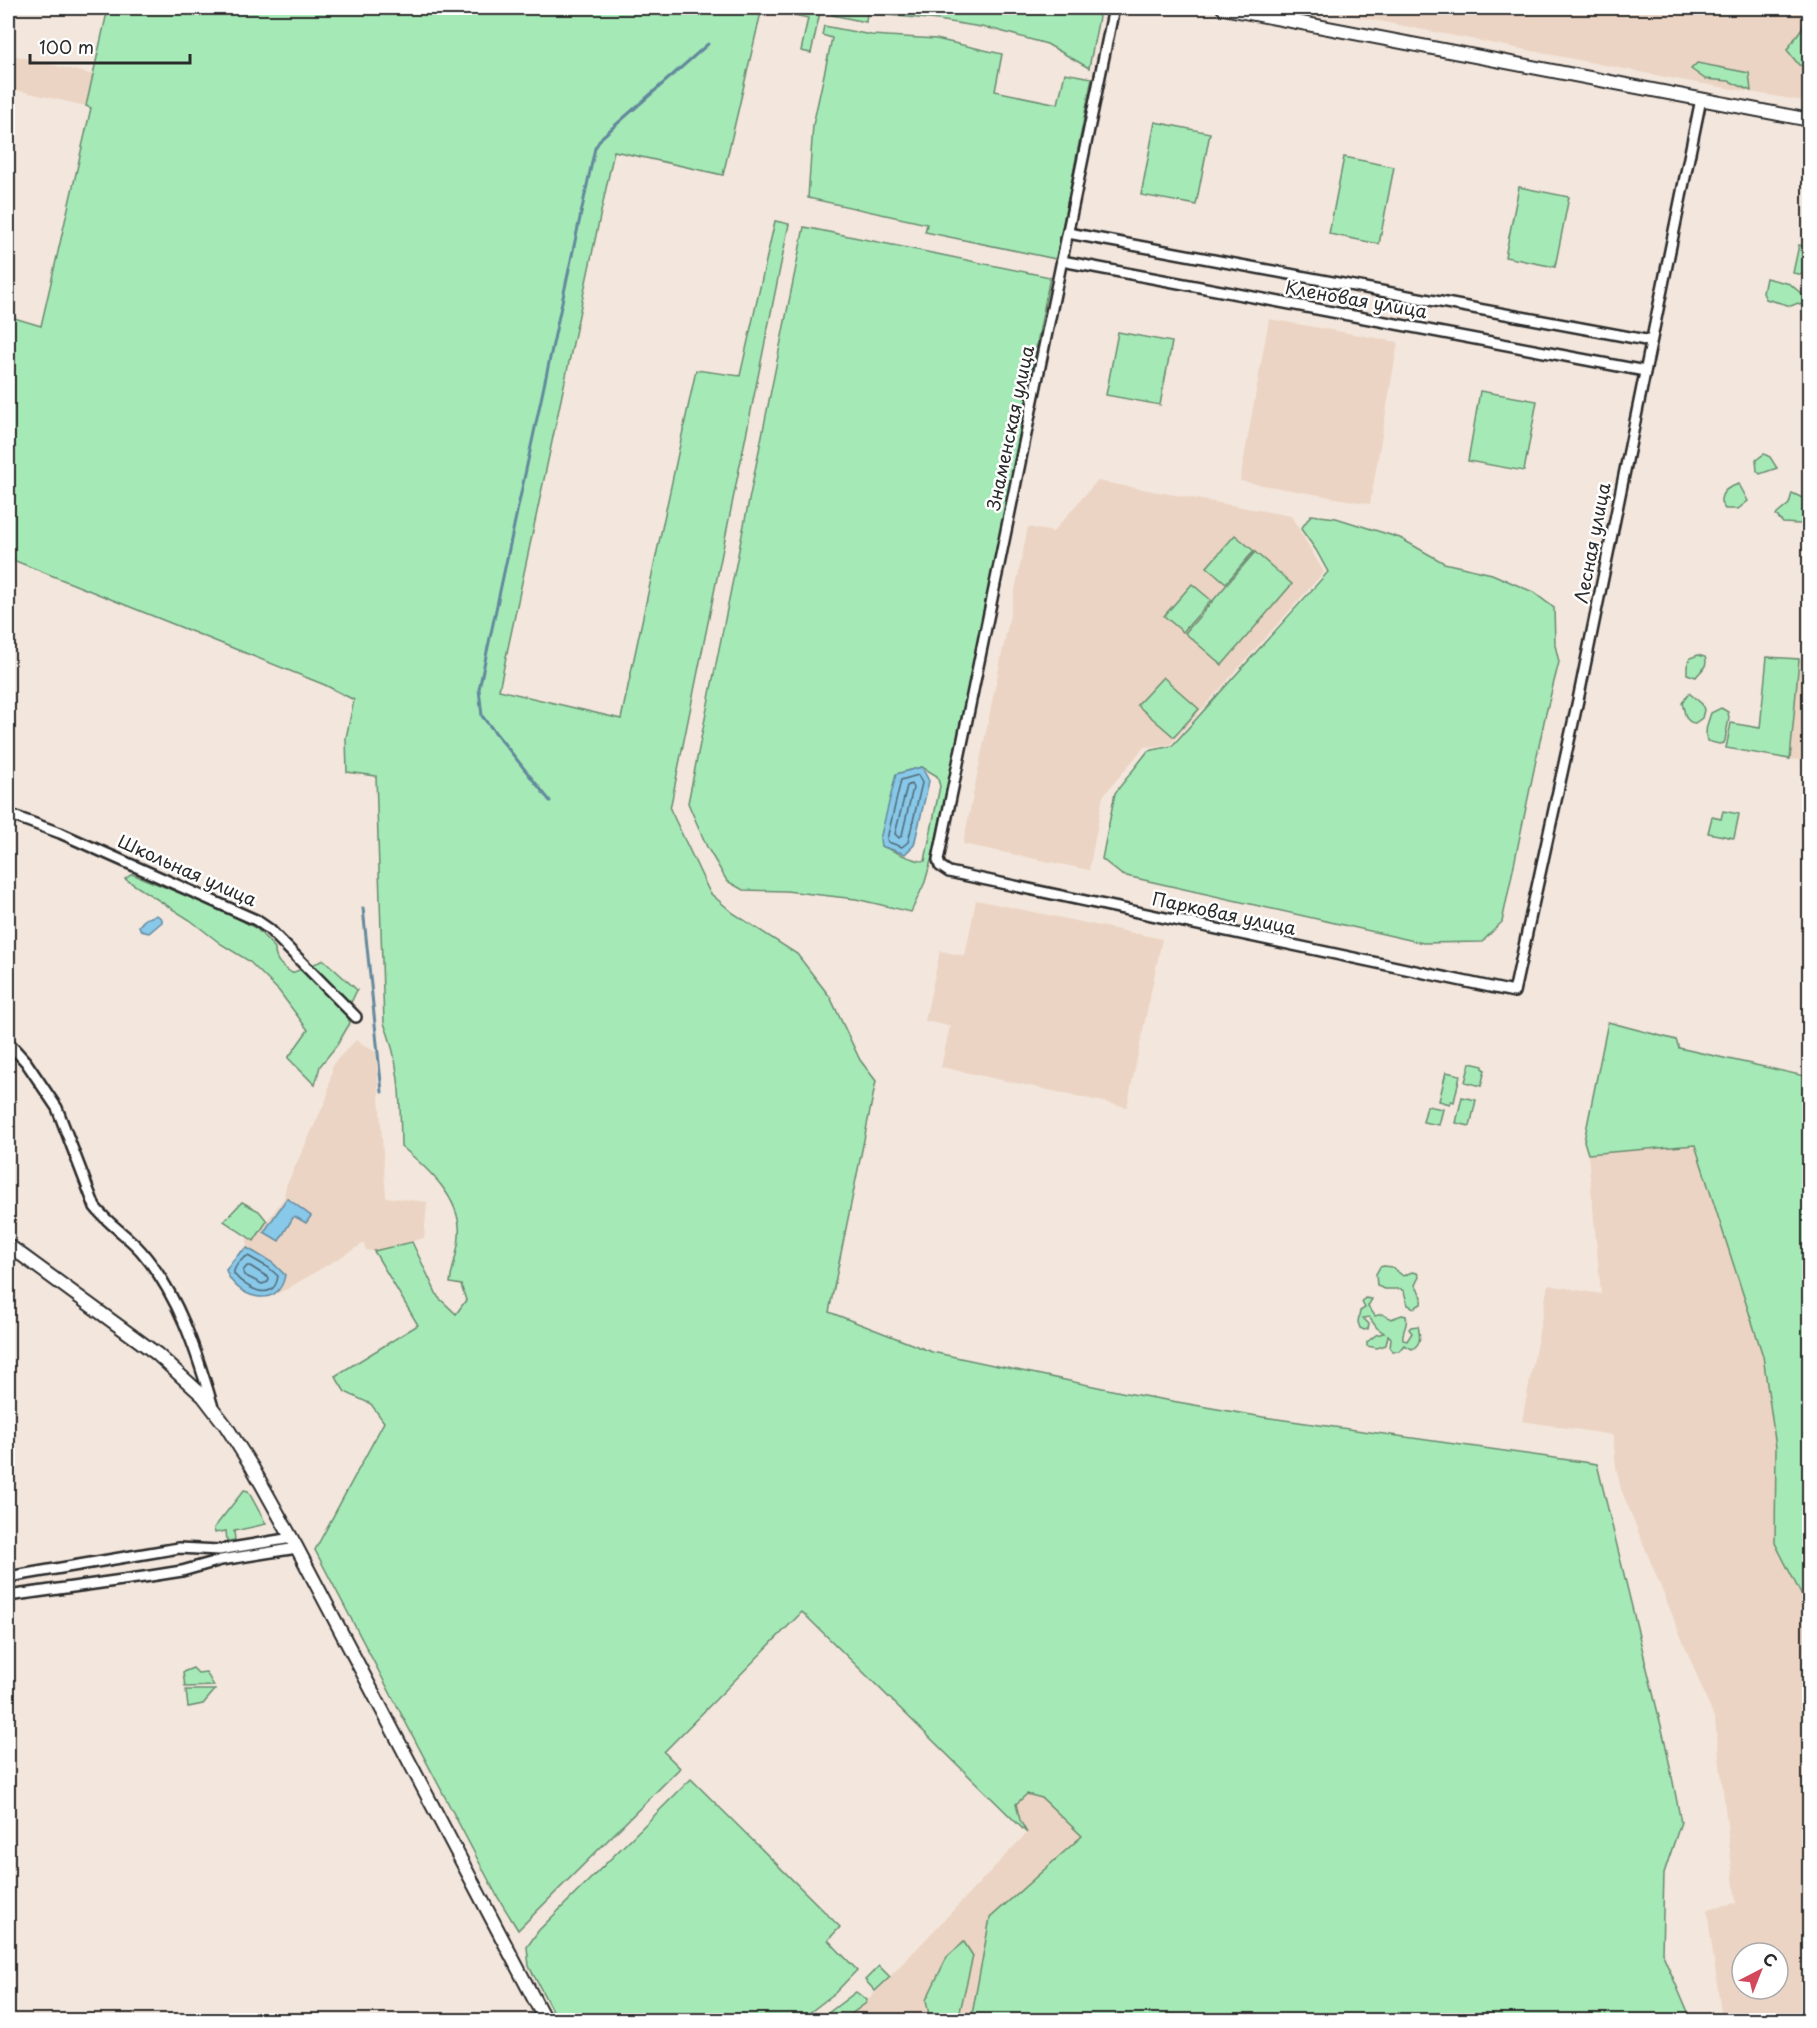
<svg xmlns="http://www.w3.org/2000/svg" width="1817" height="2028" font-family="'Playpen Sans',sans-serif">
<rect width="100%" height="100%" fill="#f3e6dc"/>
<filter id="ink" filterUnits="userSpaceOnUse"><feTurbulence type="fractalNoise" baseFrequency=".0167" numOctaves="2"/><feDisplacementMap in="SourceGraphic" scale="12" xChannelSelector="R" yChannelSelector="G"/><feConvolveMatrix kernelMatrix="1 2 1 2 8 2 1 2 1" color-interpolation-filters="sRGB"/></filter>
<g filter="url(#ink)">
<g fill="#ebd4c3" fill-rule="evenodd">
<path d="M1312 8H1809V102L1686 81Z"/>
<path d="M8 54 94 75 86 106 8 88Z"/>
<path d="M1269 319 1398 342 1370 504 1240 481Z"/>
<path d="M1097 481 1291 516 1324 572 1170 745 1144 747 1103 796 1089 870 963 844 1028 527 1053 532Z"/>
<path d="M1799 659 1809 660V761L1790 759Z"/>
<path d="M976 900 1162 939 1127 1107 941 1067 950 1026 925 1021 940 951 965 956Z"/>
<path d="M356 1040 376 1052 386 1197 427 1202 424 1238 374 1251 366 1250 364 1243 287 1289 274 1295 279 1291 273 1263 247 1248V1237L254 1240 284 1198 286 1186 327 1098 333 1064Z"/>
<path d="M1695 1144 1763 1356 1776 1447 1775 1543 1809 1610V2020H1722L1707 1909 1736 1903 1715 1720 1621 1489 1616 1467 1613 1435 1522 1421 1548 1285 1601 1294 1588 1154ZM1742 1953H1778V1989H1742Z"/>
<path d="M1027 1794 1042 1798 1082 1836 990 1918 971 2020H843L865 2003 1027 1833 1020 1820 1016 1803Z"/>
</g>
<g fill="#a5eab6" stroke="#688a70" stroke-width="1.5" fill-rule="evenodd">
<path d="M108 8H762L723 175 614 151 499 690 621 719 696 370 740 376 775 221 789 224 670 809 710 893 733 913 797 954 830 997 860 1060 876 1081 829 1312 932 1352 1126 1393 1263 1417 1597 1464 1665 1742 1681 1822 1664 1873 1662 1952 1691 2020H971L990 1918 1082 1836 1042 1798 1027 1794 1016 1804 1020 1820 1027 1833 802 1612 664 1752 680 1768 518 1930 497 1896 315 1550 384 1422 371 1404 345 1392 335 1376 418 1325 374 1251 412 1242 438 1297 456 1314 466 1300 461 1285 450 1283C452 1267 458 1252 459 1237 463 1199 427 1168 401 1146 400 1101 401 1066 384 1023L376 776 347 772 346 738 354 700 325 685 8 558V319L11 317 41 326 91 108 86 106Z"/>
<path d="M762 8H821L811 53 801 51 808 18Z"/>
<path d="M833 8H1094L1099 17 1089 68 1047 44 993 29 938 20 867 13 866 22 832 15Z"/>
<path d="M1807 8H1810L1809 67 1799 65 1787 50 1806 22Z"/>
<path d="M824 26 871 35 936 39 1002 54 995 91 1058 104 1065 73 1092 78 1056 259 925 232 927 224 808 198 813 125 832 38 822 35Z"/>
<path d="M1697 63 1749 73 1751 91 1729 81 1705 79 1691 69Z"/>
<path d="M1155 122 1210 133 1196 205 1141 195Z"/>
<path d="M1344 157 1394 167 1379 244 1329 234Z"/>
<path d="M1519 187 1569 197 1555 267 1505 257Z"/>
<path d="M804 227 1050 277 976 656 932 857 925 882 911 912 856 899 786 891 743 890 727 881 707 847 688 803ZM922 767 937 776 940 786 925 861C913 862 893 850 881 846L896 774Z"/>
<path d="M1799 245 1809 247V276L1793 273Z"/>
<path d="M1766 278 1790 284 1803 295 1809 294V309L1798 303 1791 306 1766 299 1763 293Z"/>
<path d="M1118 332 1172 342 1160 405 1106 395Z"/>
<path d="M1480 391 1537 401 1524 471 1468 461Z"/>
<path d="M1764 454 1770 457 1777 468 1760 474 1757 471 1756 460Z"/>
<path d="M1739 484 1748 501 1738 509H1725L1721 503C1720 491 1729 487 1739 484Z"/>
<path d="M1792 493 1809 501V512H1802L1804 519 1800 524 1783 523 1776 515 1789 504Z"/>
<path d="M1311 515 1336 518 1400 538 1444 563 1492 574 1533 592 1554 608 1555 645 1559 662 1545 717 1502 922 1482 942 1423 943 1122 875 1102 859 1115 793 1148 751 1172 746 1328 572 1316 550 1301 529Z"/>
<path d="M1235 535 1254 551 1226 583 1207 567Z"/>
<path d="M1255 552 1292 584 1222 665 1185 633Z"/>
<path d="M1192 584 1211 600 1183 632 1164 616Z"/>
<path d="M1698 655 1705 657C1709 666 1700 671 1696 677L1687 674V666L1690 658Z"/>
<path d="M1767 657 1799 659 1790 759 1726 748 1731 723 1760 728Z"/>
<path d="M1163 677 1199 709 1174 737 1137 705Z"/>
<path d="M1689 693 1702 704 1704 710 1702 718 1695 723C1684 722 1685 711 1682 703Z"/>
<path d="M1721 708 1728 712 1729 718 1725 740 1724 743 1719 744 1707 741C1704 731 1708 722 1711 713Z"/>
<path d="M1723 811 1739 814 1734 838 1708 833 1712 817 1721 819Z"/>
<path d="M132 874 227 912 257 929 275 948C274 961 283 967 292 973L324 960 357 990 346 1013 350 1023 337 1045 320 1066 315 1085 288 1058 308 1030 279 991 249 961 221 944 190 920 125 879Z"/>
<path d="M1608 1022 1676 1040 1679 1048 1809 1077V1610L1775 1543 1776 1447 1763 1356 1695 1145 1588 1154 1584 1141Z"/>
<path d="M1470 1063 1483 1066V1069L1485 1070 1481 1086 1465 1082Z"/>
<path d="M1446 1072 1460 1075 1454 1102 1451 1101 1450 1104 1439 1101Z"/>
<path d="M1462 1097 1476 1100 1470 1126 1456 1123Z"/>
<path d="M1427 1106 1443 1109 1439 1125 1423 1122Z"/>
<path d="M242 1202 259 1211 267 1221 254 1241 224 1221Z"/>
<path d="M1384 1266 1392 1267 1403 1276 1412 1272 1417 1273 1419 1277 1415 1285 1422 1297 1421 1304 1414 1308 1408 1305 1404 1292 1401 1289H1385L1377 1286 1376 1274 1380 1267Z"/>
<path d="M1365 1298 1372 1299 1368 1306 1375 1316 1382 1314 1391 1319 1402 1315 1406 1316C1409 1324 1401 1332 1403 1340L1407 1341 1412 1333 1409 1329 1411 1327 1418 1326C1420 1335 1422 1344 1412 1349L1404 1345 1399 1351H1393L1390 1348 1391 1338 1388 1335 1386 1345 1377 1348 1367 1346V1342L1376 1335 1384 1333 1377 1328 1369 1317 1363 1318 1369 1324 1368 1329 1364 1330 1360 1328 1358 1322 1360 1311 1365 1308 1362 1302Z"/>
<path d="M244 1490 248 1491 266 1524 234 1531 235 1540 227 1541 226 1531 215 1533 214 1528Z"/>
<path d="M193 1668 198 1673 206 1672 214 1686 185 1687 183 1672Z"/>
<path d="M186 1690H215L203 1704 188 1707Z"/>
<path d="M691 1779 840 1927 828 1940 857 1970 835 1993 800 2020H557L529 1966 527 1947 539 1930Z"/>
<path d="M964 1942 973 1956 958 2020H930L926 2000 947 1957Z"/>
<path d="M879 1966 890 1977 875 1991 865 1980Z"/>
<path d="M856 1992 867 2000 866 2003 843 2020H819Z"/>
</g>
<g fill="#88c8e9" stroke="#63899d" stroke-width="1.5">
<path d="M922 767 929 781 914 845 905 854 881 846 880 839 896 774Z"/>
<path d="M157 915 162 919V922L149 933 141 931 139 926 145 919Z"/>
<path d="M287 1198 311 1216 306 1223 294 1216 279 1241 264 1232Z"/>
<path d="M247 1248 273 1263 285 1275C279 1312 234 1297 226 1270 231 1262 238 1253 247 1248Z"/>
</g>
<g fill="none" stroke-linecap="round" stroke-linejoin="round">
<g stroke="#506a77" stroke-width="1.5">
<path d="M918 775 922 783 908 842 902 847 888 842 887 839 901 780Z"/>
<path d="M911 784 913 788 902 835 899 838 895 834 907 786Z"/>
<path d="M248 1256 269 1268 278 1276C274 1305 244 1287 234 1274 233 1267 242 1258 248 1256Z"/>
<path d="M247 1266H250L269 1278 268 1282 262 1284 244 1275 243 1271Z"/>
</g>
<g stroke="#63899d" stroke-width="3">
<path d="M550 801 482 716 479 689 595 148 602 137 708 44"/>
<path d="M363 908 382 1092"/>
</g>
<g stroke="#2b2b2b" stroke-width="14">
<g id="minor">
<path d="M1114 8 938 860 940 866 949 872 1514 992 1578 700 1701 99"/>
<path d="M1068 233 1651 341"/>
<path d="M1062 261 1645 371"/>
<path d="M8 814 60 833 256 920 269 929 356 1017"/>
<path d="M8 1042 26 1062 57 1108 95 1207C108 1224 127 1235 141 1251 178 1294 196 1350 212 1404"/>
<path d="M8 1577 179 1548 219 1550 292 1538"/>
<path d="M8 1596 144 1577 182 1571 221 1560 297 1548"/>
</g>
</g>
<g stroke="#2b2b2b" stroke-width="16">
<g id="tertiary">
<path d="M1223 8 1810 120"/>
<path d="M8 1245 157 1354 203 1396 226 1426 252 1467 297 1548 545 2020"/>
</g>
</g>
<use href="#minor" stroke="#fff" stroke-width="9"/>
<use href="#tertiary" stroke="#fff" stroke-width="12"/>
</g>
</g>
<g text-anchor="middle" stroke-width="5" stroke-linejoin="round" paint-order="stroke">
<g font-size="18" fill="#2b2b2b" stroke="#fff">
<text transform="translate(1356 300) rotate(10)" y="6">Кленовая улица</text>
<text transform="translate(1011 428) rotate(-78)" y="6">Знаменская улица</text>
<text transform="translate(1593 543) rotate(-79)" y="6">Лесная улица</text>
<text transform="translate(187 871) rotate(24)" y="6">Школьная улица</text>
<text transform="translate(1224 914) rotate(12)" y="6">Парковая улица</text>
</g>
</g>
<rect width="1817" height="2028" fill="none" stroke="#fff" stroke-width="30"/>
<rect x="15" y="15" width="1787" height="1998" fill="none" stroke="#2b2b2b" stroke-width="2" filter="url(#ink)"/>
<g transform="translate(1760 1971) rotate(42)"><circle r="28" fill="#ffffff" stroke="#aaaaaa" stroke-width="1.5"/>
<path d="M0-4.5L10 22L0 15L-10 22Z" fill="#d1495b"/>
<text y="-9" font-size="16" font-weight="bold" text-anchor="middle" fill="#2b2b2b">С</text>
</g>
<path d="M30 54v9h160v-9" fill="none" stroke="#2b2b2b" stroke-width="3"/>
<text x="39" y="54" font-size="18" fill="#2b2b2b" stroke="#ffffff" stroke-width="4.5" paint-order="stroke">100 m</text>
</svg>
